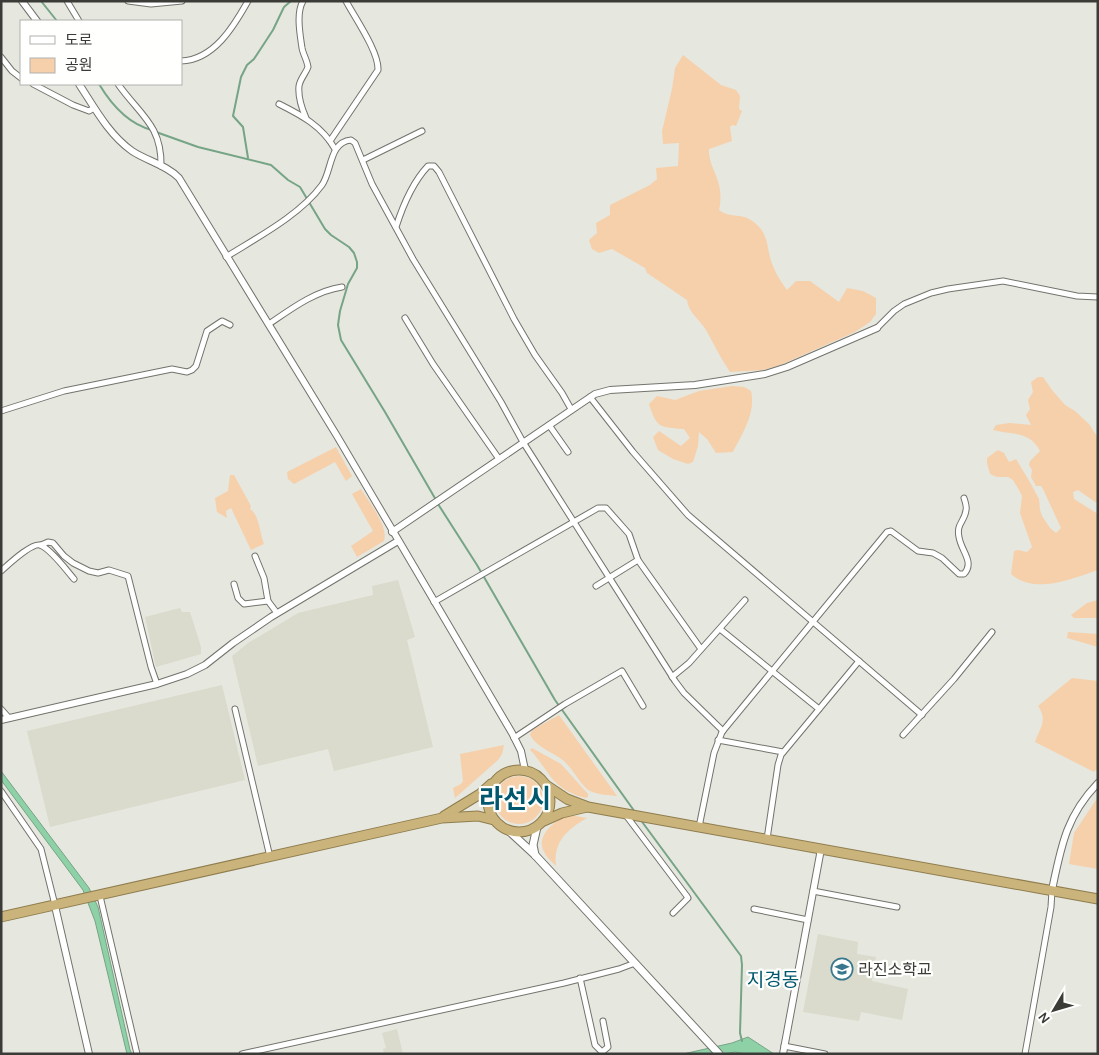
<svg xmlns="http://www.w3.org/2000/svg" width="1099" height="1055" font-family="Karla,'Noto Sans KR',sans-serif">
<rect width="100%" height="100%" fill="#e6e7df"/>
<g fill="#dadbcc">
<path d="M398 580 415 637 407 640 433 747 334 771 328 749 258 766 232 656 248 643 298 613 373 595 372 586Z"/>
<path d="M180 608 182 612H190L201 647V654L156 667 145 617Z"/>
<path d="M222 685 245 780 50 827 27 731Z"/>
<path d="M818 934 858 942 857 954 876 957 872 981 908 989 902 1020 861 1012 859 1021 803 1012Z"/>
<path d="M397 1029 403 1054H384L383 1049 386 1048 382 1033Z"/>
</g>
<g fill="#f6d0aa">
<path d="M683 55 721 85 736 90 740 96 739 109 742 111 736 126 732 125 730 127 732 141 709 149C708 162 716 172 719 185 721 193 721 202 719 210 733 220 741 211 755 223 770 235 766 250 773 266 776 274 782 283 787 290L796 281H810L839 302 847 288 863 291 876 298V314L870 322 855 332 778 366 763 370 730 372C721 359 714 344 706 330 700 320 688 312 687 300L647 273 645 268 612 249 599 253 592 249 589 240 597 233 596 223 610 215V205L650 185 657 179 656 168 678 166 679 143 663 144 662 131 672 89 675 68Z"/>
<path d="M1038 377H1043L1052 390 1065 405 1075 411 1089 424 1098 438V504L1078 490 1073 492 1074 499 1098 514V570C1071 579 1035 595 1011 574L1014 551 1018 550 1027 552 1032 547 1020 513 1022 496 1019 490 1013 480 1008 477H997L990 474 987 463V458L998 450 1004 453 1009 462 1016 459 1031 484 1039 499 1040 510 1042 516 1050 528 1056 533 1061 528 1043 489 1041 486H1036L1031 477 1032 470 1029 465 1030 461 1040 451C1030 431 1013 435 993 430L996 425 1010 423 1031 425 1026 415 1030 409 1028 400 1033 392 1031 382Z"/>
<path d="M732 386 744 387 751 391C756 413 743 432 733 452L716 453 707 439 699 432 698 446 693 462 688 464 673 459 658 450 653 437 659 431 681 446 690 438 684 429C660 427 657 429 649 404L657 396 675 400 699 391Z"/>
<path d="M336 447 352 476 346 481 335 462 294 484 288 479 287 472Z"/>
<path d="M230 475H234L251 506 250 509C259 514 260 534 264 544L251 550 231 508 226 511 227 518 217 512 215 498 228 491Z"/>
<path d="M361 489C369 502 389 527 384 541L357 557 351 546 373 531 352 494Z"/>
<path d="M1098 600V618H1074L1071 615 1087 603Z"/>
<path d="M1068 632 1098 634V647L1067 638Z"/>
<path d="M1072 678 1098 681V721L1096 722 1098 724V768L1094 772 1035 742C1040 728 1048 720 1038 706Z"/>
<path d="M559 715 617 796C609 795 598 795 590 791 581 786 573 769 564 761 553 752 537 748 530 735L532 730Z"/>
<path d="M504 745 502 754 498 760 455 798 453 788 461 784 463 781 460 754Z"/>
<path d="M532 748 561 764 588 794V797L585 798C554 789 552 777 534 754L530 750Z"/>
<circle cx="519" cy="800" r="24"/>
<path d="M1098 797V869L1069 864 1074 833Z"/>
<path d="M569 815 587 818C568 829 553 841 556 866 551 861 543 854 542 846 540 832 557 819 569 815Z"/>
</g>
<g fill="#8fd1a7" stroke="#76a486">
<path d="M1 771 89 888 98 907 130 1050 132 1054H127L95 921 83 890 1 780Z"/>
<path d="M748 1037 774 1054H746L735 1052 724 1054H683L732 1043Z"/>
</g>
<g fill="none" stroke-linecap="round" stroke-linejoin="round">
<g stroke="#76a486" stroke-width="2">
<path d="M41 1 57 21"/>
<path d="M99 84C111 104 128 124 152 130"/>
<path d="M156 132 198 147 271 165 288 180 300 187 325 229 331 235 349 247 354 253 357 262V268L348 284 340 311 338 325 341 340 385 412 436 500"/>
<path d="M248 158 243 127 233 116 241 77 247 65 254 59 273 30 284 7 291 1"/>
<path d="M438 504 477 565 555 700 635 812"/>
<path d="M640 819 741 956 742 965 740 1033 742 1041"/>
</g>
<g stroke="#72736c" stroke-width="7">
<g id="minor">
<path d="M67 1 79 21"/>
<path d="M128 1 151 4 182 1"/>
<path d="M303 1C296 13 300 34 302 48 303 54 307 60 308 67 306 73 300 79 299 86 298 96 302 109 306 118"/>
<path d="M1 57 12 71 21 78"/>
<path d="M181 61C214 60 234 26 248 1"/>
<path d="M33 84 73 105 89 111 94 108"/>
<path d="M118 84C139 114 162 125 161 166"/>
<path d="M279 104C301 115 322 126 335 149"/>
<path d="M330 141 378 70C379 52 355 18 346 1"/>
<path d="M363 160 422 131"/>
<path d="M396 227C403 205 412 183 428 166H434L439 172 514 319 535 355 562 393 571 409"/>
<path d="M226 257C258 237 300 215 322 185 332 171 329 142 351 140L355 143 372 184 413 259 501 402 523 442 675 681 684 693 723 731"/>
<path d="M405 318 433 364 499 459"/>
<path d="M269 324C291 309 315 291 342 287"/>
<path d="M877 328 894 311 904 304 931 293 948 289 1003 281 1077 296 1098 297"/>
<path d="M590 397 633 452 688 515 922 715"/>
<path d="M1 411 64 391 172 369 187 372 192 370 196 366 207 331 222 321 230 325"/>
<path d="M549 425 568 452"/>
<path d="M41 545 48 542 53 543 64 556 73 563 89 571 98 573 109 570 128 576 151 667 157 684"/>
<path d="M255 556 264 578 268 601 277 613"/>
<path d="M638 560 701 649"/>
<path d="M1 571C8 565 31 543 40 545 50 548 67 571 74 579"/>
<path d="M234 584 238 598 244 604 268 601"/>
<path d="M434 602 598 508H606L629 534 638 560 596 586"/>
<path d="M720 629 819 709"/>
<path d="M672 677 689 663 745 600"/>
<path d="M1 709 9 718"/>
<path d="M235 709 270 857"/>
<path d="M903 735 954 679 992 632"/>
<path d="M514 738 565 704 622 671 643 706"/>
<path d="M718 740 783 752"/>
<path d="M1 791 41 849 55 905"/>
<path d="M625 814 686 895 688 898 673 913"/>
<path d="M699 827 714 753 722 732 887 532 891 531 918 551 933 553 942 558 959 574H964C975 562 961 551 959 537 956 524 965 521 966 510 967 507 965 501 964 498"/>
<path d="M767 839 778 765 781 755 859 661"/>
<path d="M813 891 897 907"/>
<path d="M100 896 137 1054"/>
<path d="M754 909 808 920"/>
<path d="M580 978 595 1045 602 1052 608 1047 603 1021"/>
<path d="M784 1046 825 1054"/>
<path d="M242 1054 564 983 619 969 635 963"/>
<path d="M1025 1054 1051 907 1052 890"/>
</g>
</g>
<g stroke="#72736c" stroke-width="8">
<g id="tertiary">
<path d="M22 1 37 21"/>
<path d="M79 84C94 107 109 135 132 151 147 161 167 165 179 178L337 436 512 733 521 751 525 770"/>
<path d="M392 532 595 394 610 390 695 385 765 374 787 367 877 328"/>
<path d="M1 720 157 684 187 674 205 665 233 643 271 617 398 541"/>
<path d="M1052 890C1061 847 1066 816 1098 783"/>
<path d="M55 906 89 1054"/>
<path d="M783 1054 821 849"/>
</g>
</g>
<g stroke="#72736c" stroke-width="9">
<g id="secondary">
<path d="M509 831 535 855 719 1054"/>
<path d="M535 855 533 845 537 827"/>
</g>
</g>
<g stroke="#8f7d4e" stroke-width="11">
<g id="trunk">
<circle cx="519" cy="801" r="31"/>
<path d="M546 785 567 799 588 807 1098 899"/>
<path d="M444 816 480 794 491 784"/>
<path d="M544 821 562 813 587 807"/>
<path d="M1 917 442 818 478 816 494 820"/>
</g>
</g>
<use href="#minor" stroke="#fff" stroke-width="5"/>
<use href="#tertiary" stroke="#fff" stroke-width="6"/>
<use href="#secondary" stroke="#fff" stroke-width="7"/>
<use href="#trunk" stroke="#cab47b" stroke-width="9"/>
</g>
<defs>
<g id="school-ring" transform="scale(1.125)"><circle r="9.5" fill="#fffffe" stroke="#39778d" stroke-width="1.5"/><path d="M0-5L7-2L0 1L-7-2ZM-4 1L0 2.5L4 1V4Q0 6-4 4Z" fill="#39778d"/></g>
</defs>
<g fill-rule="evenodd">
<use href="#school-ring" x="842" y="969"/>
</g>
<g text-anchor="middle" stroke-width="4.5" stroke-linejoin="round" paint-order="stroke">
<g font-size="16" fill="#3b3b38" stroke="#fffffe" text-anchor="start">
<text x="858" y="975">라진소학교</text>
</g>
<g font-size="19" fill="#00586e" stroke="#fffffe">
<text x="773" y="986">지경동</text>
</g>
<g font-size="26" font-weight="bold" fill="#00586e" stroke="#fffffe">
<text x="515" y="808">라선시</text>
</g>
</g>
<rect width="1099" height="1055" fill="none" stroke="#3b3b38" stroke-width="5"/>
<rect x="20" y="20" width="162" height="65" fill="#fffffe" stroke="#b1b1af"/>
<rect x="30" y="36" width="25" height="8" fill="#ffffff" stroke="#b1b1af"/>
<text x="65" y="45" font-size="15" fill="#3b3b38">도로</text>
<rect x="30" y="58" width="25" height="15" fill="#f6d0aa" stroke="#b1b1af"/>
<text x="65" y="70" font-size="15" fill="#3b3b38">공원</text>
<g transform="translate(1054 1010) rotate(232)" stroke="#fffffe" stroke-width="4" paint-order="stroke">
<path d="M0-4L9 19L0 12L-9 19Z" fill="#3b3b38"/>
<text y="-8" font-size="14" font-weight="bold" text-anchor="middle" fill="#3b3b38">N</text>
</g>
</svg>
